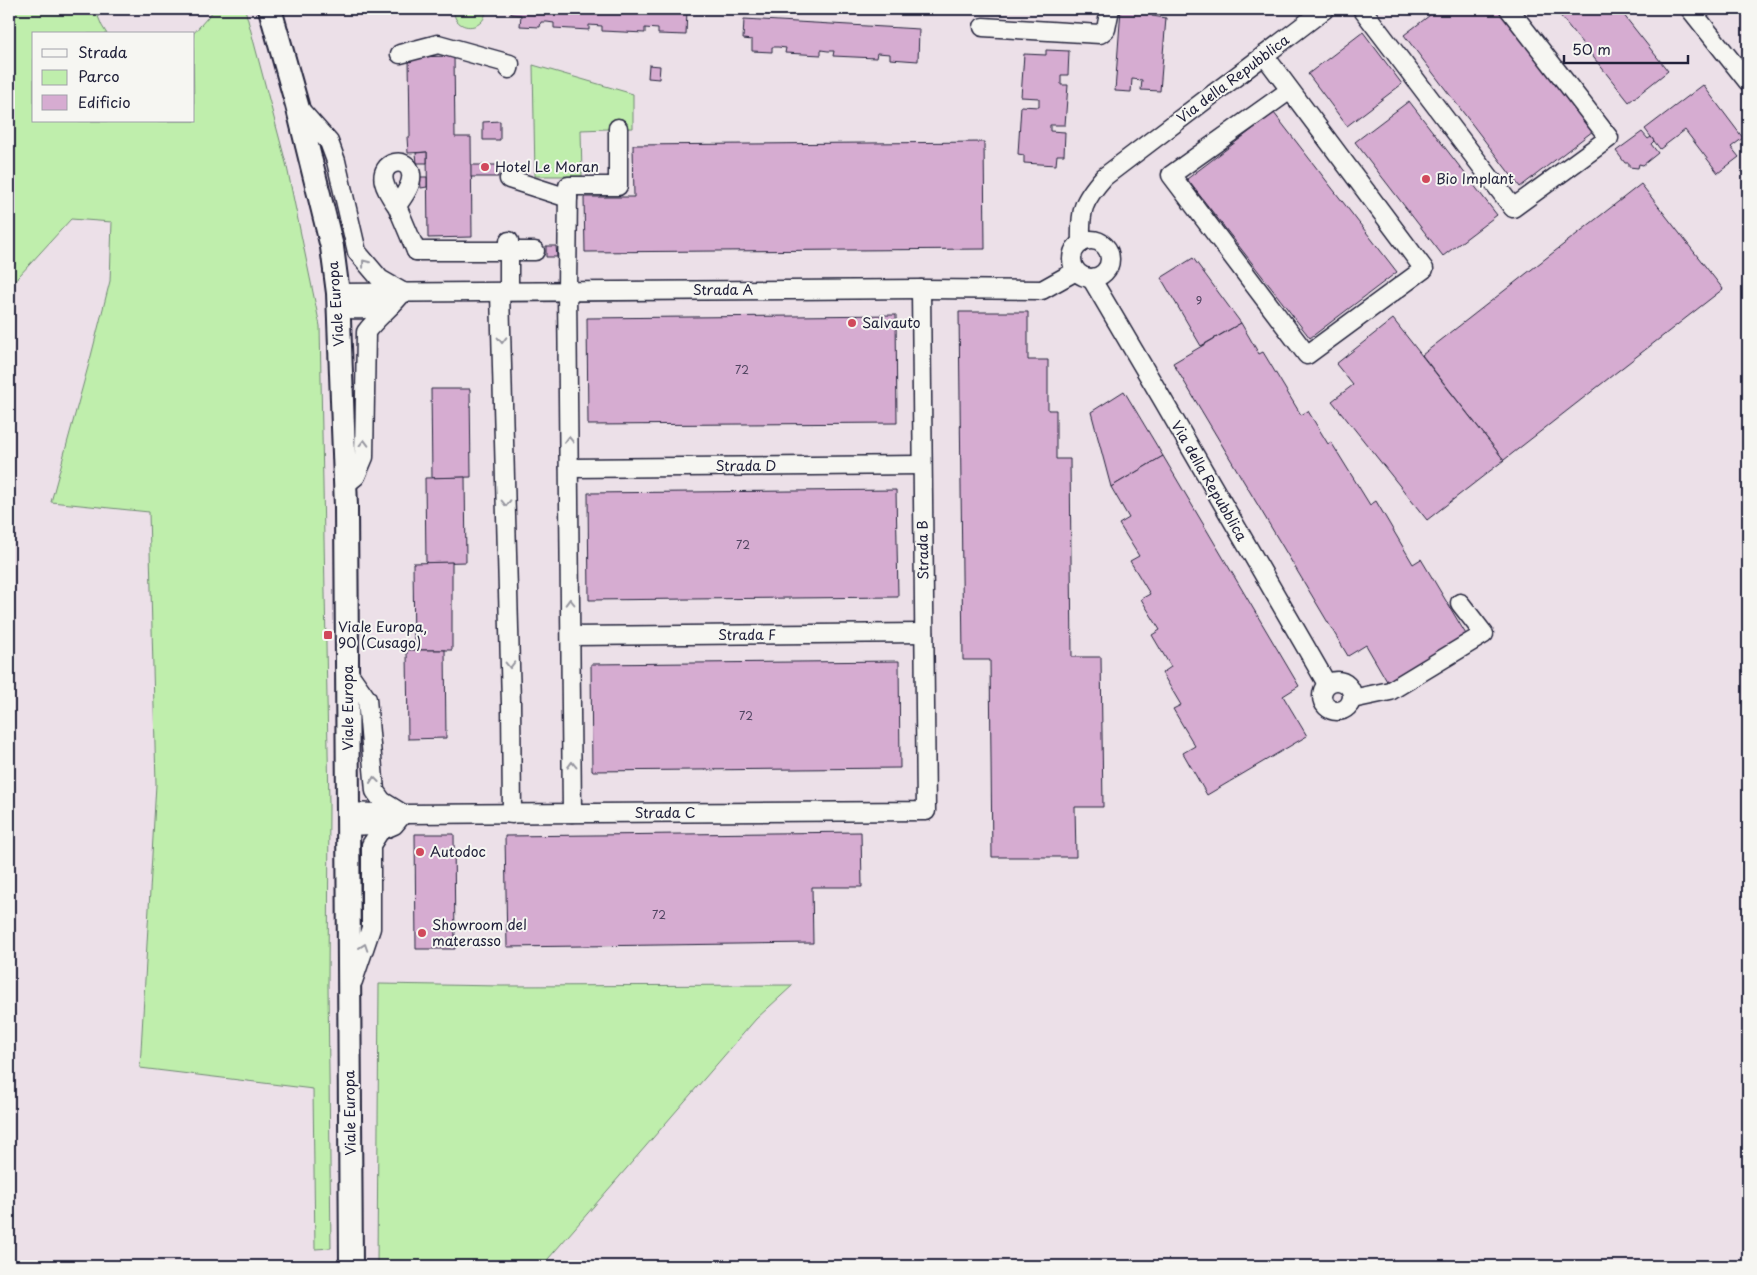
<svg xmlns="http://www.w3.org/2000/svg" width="1757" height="1275" font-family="'Playpen Sans',sans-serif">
<rect width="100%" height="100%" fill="#ece0e8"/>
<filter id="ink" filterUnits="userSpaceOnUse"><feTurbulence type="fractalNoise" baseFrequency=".02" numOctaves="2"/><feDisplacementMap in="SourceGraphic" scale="10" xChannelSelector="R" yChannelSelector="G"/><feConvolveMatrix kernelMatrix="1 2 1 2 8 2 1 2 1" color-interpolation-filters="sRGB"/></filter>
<g filter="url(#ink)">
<g fill="#bfeeac" stroke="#708874">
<path d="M9 9H95L102 26 107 34H34V121H194L193 34 215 9H245L287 167 320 326 329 804 328 985 331 1248 315 1249 313 1089 140 1068 156 784 149 512 51 502 91 356 110 281 112 222 71 219 9 287Z"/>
<path d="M454 9H486C486 33 452 32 454 9Z"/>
<path d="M533 65 633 94V128L581 130 582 176H535Z"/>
<path d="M379 984 501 986 793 985 756 1019 542 1266H377Z"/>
</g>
<g fill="#d6acd1" stroke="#22223b">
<path d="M511 9H687L686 35 658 34V29L645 28V33L602 31V26L589 25V30L554 28V23L547 22H541L540 27 520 26 521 15 511 14Z"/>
<path d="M1121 9H1169L1168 11 1153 9 1152 16 1166 18 1160 91 1141 90 1142 80 1132 79 1131 92 1115 91Z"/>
<path d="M1438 9H1499L1593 131 1520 187 1404 35Z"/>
<path d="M1555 9H1619L1668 71 1629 102Z"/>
<path d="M744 19 919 29 918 61 890 59V54L877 53 876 58 833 56 834 51H828L821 50V55L785 53 786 48 778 47H772V52L752 51V40L743 39Z"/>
<path d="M1363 32 1402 84 1347 126 1308 74Z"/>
<path d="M1046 50 1069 51 1068 75H1061V85H1068L1065 125H1050V131L1065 132 1064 155H1057L1056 165 1024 163V155L1018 154 1021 106 1039 107V98L1021 97 1024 54 1046 55Z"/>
<path d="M454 56 455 137H471L472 237 428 238 427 152 408 153 407 137H410L409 57Z"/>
<path d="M649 65 660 66 659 79 648 78Z"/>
<path d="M1703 85 1743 138 1731 147 1739 157 1718 173 1685 130 1660 149 1645 129Z"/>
<path d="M1409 101 1497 215 1443 256 1355 142Z"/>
<path d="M1274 113 1397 272 1310 338 1187 179Z"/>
<path d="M500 121V140H483V122Z"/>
<path d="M1642 132 1648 139 1651 137 1654 141 1651 144 1658 153 1643 165 1639 164 1638 168 1629 167V163H1625L1616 151Z"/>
<path d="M984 142 985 249 585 252 584 197H634L633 145Z"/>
<path d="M427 152V163H417L416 153Z"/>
<rect x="471" y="165" width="27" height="12"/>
<path d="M420 177H427V187L421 188Z"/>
<path d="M1641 184 1723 289 1504 460 1422 355Z"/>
<path d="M546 246H556L557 257H546Z"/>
<path d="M1193 258 1241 323 1201 346 1161 278Z"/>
<path d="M959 312H1028V360H1048V410H1056V459H1070L1072 657H1101L1103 807H1075L1076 857H992L990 660H963Z"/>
<path d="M896 315 897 423 588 425 587 318Z"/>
<path d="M1393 319 1504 460 1427 520 1332 401 1353 385 1336 364Z"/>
<path d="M1241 323 1259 354 1263 352 1301 415 1308 411 1328 444 1331 442 1370 505 1376 501 1413 564 1421 559 1467 636 1388 683 1366 645 1348 656 1173 363Z"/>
<path d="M431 389H470L471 477 432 478Z"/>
<path d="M1124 391 1163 456 1111 487 1091 412Z"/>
<path d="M1163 456 1299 686 1283 696 1307 736 1207 795 1183 753 1195 746 1173 709 1181 705 1162 673 1171 667 1152 635 1160 630 1141 599 1150 594 1130 561 1139 556 1119 524 1129 518 1111 487Z"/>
<path d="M465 477 466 562 426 563 425 478Z"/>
<path d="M896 490 898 597 589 600 588 493Z"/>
<path d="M452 562V650H414L413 563Z"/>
<path d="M407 650H445L446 738 408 739Z"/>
<path d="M899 661 900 768 592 771 591 664Z"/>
<path d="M861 832 862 887H812L813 943 507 947 505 836Z"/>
<path d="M415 834H454L455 949H416Z"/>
</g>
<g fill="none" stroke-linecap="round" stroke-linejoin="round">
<g stroke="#22223b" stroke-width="21">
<g id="minor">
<path d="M1362 9 1513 208 1609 138 1509 9"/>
<path d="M1690 9 1748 82"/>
<path d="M983 27 1100 34 1106 29 1110 9"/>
<path d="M400 54 438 44 510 64 509 69"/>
<path d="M1264 55 1424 269 1307 355 1171 175 1290 90"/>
<path d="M297 106 329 142 336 161 357 252 380 279 401 291"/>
<path d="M509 179 568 198"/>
<path d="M397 206C392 199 386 191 384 182 379 161 408 155 411 174 413 185 402 198 397 206L416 251"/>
<circle cx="1091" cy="259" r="19"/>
<path d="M509 241V291"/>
<path d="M1081 243C1080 210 1082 202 1104 177L1325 9"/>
<path d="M416 251H535"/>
<path d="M1091 278 1164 402 1327 684"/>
<path d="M500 292 511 703 512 814"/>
<path d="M338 293 921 289 1042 290 1076 271"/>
<path d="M338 308C357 310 372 311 388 302"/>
<path d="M569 468 922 465"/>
<path d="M345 485 356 476 364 457 366 332C377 317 392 307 403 292"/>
<path d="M571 636 924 633"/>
<path d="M348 672 367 699 375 791 382 801 403 814"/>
<circle cx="1337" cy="696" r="15"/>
<path d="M1352 699 1390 691 1484 634 1460 603"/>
<path d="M348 812 403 814 926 811 921 289"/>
<path d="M572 813 567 291 568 186H618V128"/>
<path d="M348 826 374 825 392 820"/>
<path d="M353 981 371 928V845L380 831 394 825 403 814"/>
</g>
</g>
<g stroke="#22223b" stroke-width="26">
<path id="major" d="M270 9 297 105 332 247 338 293 346 507 351 1266"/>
</g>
<use href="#minor" stroke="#f6f6f2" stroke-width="18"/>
<use href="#major" stroke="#f6f6f2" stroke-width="22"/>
</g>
<defs><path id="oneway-chevron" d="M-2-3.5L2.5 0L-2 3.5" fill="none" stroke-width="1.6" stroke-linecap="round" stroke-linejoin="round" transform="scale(1.25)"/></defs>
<g stroke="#9797a0">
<use href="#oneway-chevron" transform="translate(365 263) rotate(-128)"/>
<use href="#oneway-chevron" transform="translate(502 340) rotate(89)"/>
<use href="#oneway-chevron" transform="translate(569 440) rotate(-91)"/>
<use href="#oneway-chevron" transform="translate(364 443) rotate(-89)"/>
<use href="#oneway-chevron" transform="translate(506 503) rotate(89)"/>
<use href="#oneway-chevron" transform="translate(570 602) rotate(-91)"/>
<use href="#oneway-chevron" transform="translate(510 665) rotate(89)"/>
<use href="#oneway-chevron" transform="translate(572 765) rotate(-91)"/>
<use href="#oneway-chevron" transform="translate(374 780) rotate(-96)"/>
<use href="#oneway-chevron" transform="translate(364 947) rotate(-71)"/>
</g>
</g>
<g fill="#d1495b" stroke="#f6f6f2" stroke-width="2">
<circle cx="485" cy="167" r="5"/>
<circle cx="1426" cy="179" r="5"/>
<circle cx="852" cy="323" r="5"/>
<rect x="323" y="630" width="10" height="10" rx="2.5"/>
<circle cx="420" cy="852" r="5"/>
<circle cx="422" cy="933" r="5"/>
</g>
<g text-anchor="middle" stroke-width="4" stroke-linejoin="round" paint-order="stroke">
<g font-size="11" fill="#4f4460">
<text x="1199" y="305">9</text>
<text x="742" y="374">72</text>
<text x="743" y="549">72</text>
<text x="746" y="720">72</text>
<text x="659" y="919">72</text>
</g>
<g font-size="14" fill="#22223b" stroke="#f6f6f2">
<text transform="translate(1233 79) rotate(-37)" y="5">Via della Repubblica</text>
<text x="723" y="295">Strada A</text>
<text transform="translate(336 304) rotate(-94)" y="5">Viale Europa</text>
<text x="746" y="471">Strada D</text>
<text transform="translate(1209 481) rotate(60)" y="5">Via della Repubblica</text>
<text transform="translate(923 550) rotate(-91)" y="5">Strada B</text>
<text x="747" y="640">Strada F</text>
<text transform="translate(348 708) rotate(-90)" y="5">Viale Europa</text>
<text x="665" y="818">Strada C</text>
<text transform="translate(350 1113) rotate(-91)" y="5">Viale Europa</text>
</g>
<g font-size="14" fill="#22223b" stroke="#f6f6f2" text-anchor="start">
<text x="495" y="172">Hotel Le Moran</text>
<text x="1436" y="184">Bio Implant</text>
<text x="862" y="328">Salvauto</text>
<text x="338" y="632">Viale Europa,<tspan x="338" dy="16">90 (Cusago)</tspan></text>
<text x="430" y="857">Autodoc</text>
<text x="432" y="930">Showroom del<tspan x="432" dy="16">materasso</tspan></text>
</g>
</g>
<rect width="1757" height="1275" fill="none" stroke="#f6f6f2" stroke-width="30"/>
<rect x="15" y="15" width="1727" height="1245" fill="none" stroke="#22223b" stroke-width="2" filter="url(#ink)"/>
<rect x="32" y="32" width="162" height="90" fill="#f6f6f2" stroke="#a1a1a9"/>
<rect x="42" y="49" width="25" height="8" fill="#f6f6f2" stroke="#a1a1a9"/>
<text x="78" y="58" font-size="15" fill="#22223b">Strada</text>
<rect x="42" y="70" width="25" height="15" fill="#bfeeac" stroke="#a1a1a9"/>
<text x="78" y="82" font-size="15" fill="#22223b">Parco</text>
<rect x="42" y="95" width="25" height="15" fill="#d6acd1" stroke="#a1a1a9"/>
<text x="78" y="108" font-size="15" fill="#22223b">Edificio</text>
<path d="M1564 55v8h124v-8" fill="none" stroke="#22223b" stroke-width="2.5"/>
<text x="1572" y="55" font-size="15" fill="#22223b" stroke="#f6f6f2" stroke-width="4" paint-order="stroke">50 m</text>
</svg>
